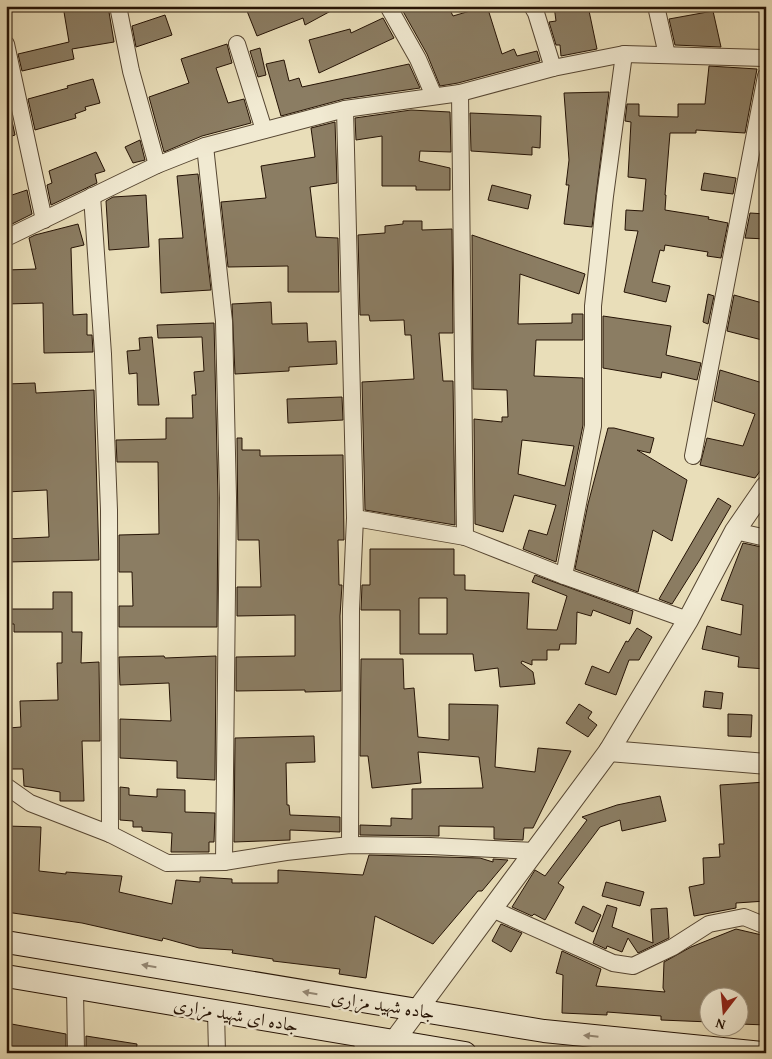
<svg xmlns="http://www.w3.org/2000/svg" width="772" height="1059" font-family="'Gentium Book Plus',Amiri,serif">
<rect width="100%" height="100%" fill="#e9deb9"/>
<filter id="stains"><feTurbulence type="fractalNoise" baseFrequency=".004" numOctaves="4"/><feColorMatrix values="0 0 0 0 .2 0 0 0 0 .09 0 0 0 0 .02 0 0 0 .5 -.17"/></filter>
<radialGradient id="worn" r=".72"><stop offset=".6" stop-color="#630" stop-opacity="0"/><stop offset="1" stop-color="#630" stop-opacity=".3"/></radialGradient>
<g fill="#8b7d63" stroke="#251305" fill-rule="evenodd">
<path d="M63 6H108L114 42 72 49 74 59 22 71 18 54 69 42Z"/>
<path d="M245 6H340L305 25 303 18 257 36Z"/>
<path d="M400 6H448L453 16 487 6 502 54 514 49 517 56 537 51 540 61 458 83 440 86 427 54Z"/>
<path d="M554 6H588L597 49 561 56 560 45H556L549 22 556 21Z"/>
<path d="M713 11 721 47 675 45 669 19Z"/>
<path d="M165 15 172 35 136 47 132 26Z"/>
<path d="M383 18 394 38 319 73 309 40 350 29 351 33Z"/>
<path d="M227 44 232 63 216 68 228 103 244 99 251 123 202 136 164 152 149 97 189 83 181 59Z"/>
<path d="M260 48 266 75 258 77 250 51Z"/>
<path d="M284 60 289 81 299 78 302 87 409 64 420 88 344 99 281 116 266 64Z"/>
<path d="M709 66 757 69 745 133 696 130V133H670L665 195H666L665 210 709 217 708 219 728 223 721 258 707 256 708 252 665 245 664 251 660 250 652 282 670 286 666 302 624 292 638 231 625 230 626 210 643 211 646 179 628 177 631 122 625 121 627 104H639V116L678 117V104H705Z"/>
<path d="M93 79 100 103 85 107 86 110 75 114 76 118 35 130 28 99 68 88 67 86Z"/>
<path d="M609 92 592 227 564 224 569 185H566L569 160 564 93Z"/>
<path d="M9 107 15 135 6 138V108Z"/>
<path d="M411 110 450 112 451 152 420 151 419 161 450 168V190H416V186H382V136L356 140 355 118Z"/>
<path d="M470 113 541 116 540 148 532 147V155L471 151Z"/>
<path d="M335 122 337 183 310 187 316 237 338 238 339 292H288V266L228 267 221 202 266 198 261 166 315 157 311 128Z"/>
<path d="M140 140 145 160 133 163 125 147Z"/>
<path d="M96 152 105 171 95 174 97 183 51 205 47 185 52 183 49 171Z"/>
<path d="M704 173 736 178 733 194 701 190Z"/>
<path d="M198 174 211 290 161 293 159 239 183 238 177 176Z"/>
<path d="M492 185 531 195 528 209 488 200Z"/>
<path d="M27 190 32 214 6 227V197Z"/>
<path d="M146 195 149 247 109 250 106 201 113 197Z"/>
<path d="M750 213 766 214V239L745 238Z"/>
<path d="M403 221H422V230L452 229 453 333H439L443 381H453L455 525 365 510 362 382 414 379 411 335H405L404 320 370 321 369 315H360L358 235 385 233V226L403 224Z"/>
<path d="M78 224 84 245 71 248 73 315 87 314V335H92L93 352 44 353 43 303 6 304V270L36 269 29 238 35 235Z"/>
<path d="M472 235 585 274 579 294 520 274 518 324 572 323V314H583V340H536L534 376 583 378V425L556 562 523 549 529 530 547 535 556 505 514 495 503 532 475 524 474 419 502 422V417H508L507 390 473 389ZM522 440 574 446 565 486 518 474Z"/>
<path d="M708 294 714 296 708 324 703 322Z"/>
<path d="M734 295 766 304V341L727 331Z"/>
<path d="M271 302 272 324 307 323 308 342 336 341 337 364 289 367V371L235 374 232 304Z"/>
<path d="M603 316 671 326 666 355 701 363 697 380 662 372 661 378 603 368Z"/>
<path d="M214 323 218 498 217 627H119V606H133L132 572H119V535L159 534 158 462H117L116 440 166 439V418H193L192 395H196L194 372 204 371 202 337 158 338 157 325Z"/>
<path d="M152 337 159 405H138L137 373 129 374 127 351 140 350 139 338Z"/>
<path d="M720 370 766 384V463L755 478 700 465 707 438 743 446 755 414 714 401Z"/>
<path d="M35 383 36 393 94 390 99 560 6 562V539L49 537 47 490 6 492V384Z"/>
<path d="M342 397 343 420 288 423 287 399Z"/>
<path d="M608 428H614L654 438 650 453 637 450 687 480 672 541 653 530 638 592 575 569 588 504Z"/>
<path d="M237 438H242V450H260V456L343 455 344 540H338L339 585H342L340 616 341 691 305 692V690L236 691V657L295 656V615L237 616V587H261L259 540H238Z"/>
<path d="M718 498 731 506 699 561 672 604 659 599Z"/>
<path d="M743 543 766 548V669L738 667 739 657 702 649 707 626 741 635 743 605 721 600Z"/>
<path d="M370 549H454V575H465V590L529 593 527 629 557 630 567 596 532 582 535 575 633 611 630 624 593 610 591 616 577 612 576 644H560L559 650H547V660H532V665L522 661 521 663 533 672 535 684 500 687 498 668 475 671 473 654H400V610H361L362 585H370ZM419 598H447V634H419Z"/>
<path d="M53 592H72V632H82L81 663 99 662 100 741H82L84 801H60V792L24 786 23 769H11L9 728 21 727 20 701 58 700 57 663H62V632H14V624H6V609H53Z"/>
<path d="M637 628 652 637 639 660H629L616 695 585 684 592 666 609 673 626 641 628 642Z"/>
<path d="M164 656 165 658 216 656 215 780 177 778V761L120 758V719L171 721 169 683 120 685 119 657Z"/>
<path d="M361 659H403L404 689 414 688 418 737 449 740V704L498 705 495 767 535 772 538 748 571 751 533 828H524L523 840 494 839V827L439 826V836L360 835V825L391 826V818L412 819V789L483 788 479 757 418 752 421 783 372 788 368 756H360Z"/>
<path d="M705 691 723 693 721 709 703 707Z"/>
<path d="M579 704 592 712 588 718 597 725 588 737 566 723Z"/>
<path d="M728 714 752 715 751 737 728 736Z"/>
<path d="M314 736 315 762 286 763 287 805H289L290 815 340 817V832L290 830V840L234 842 235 738Z"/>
<path d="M766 782V901L736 903V908L694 916 689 887 704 884 703 858 720 857 719 844H724L720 785Z"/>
<path d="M120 787 129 788V795L157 797V789L185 790V812L215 813 214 842H209V852H171L172 833 142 831V827H133V821L120 820Z"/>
<path d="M660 796 666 821 622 831 620 820 600 827 558 883 564 887 545 920 534 914 532 916 512 907 535 870 545 876 587 820 582 817 617 805Z"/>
<path d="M6 826 41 827 39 871 66 874V872L122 876 119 892 172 904 176 880 200 882V877L232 879V883H278V870L363 875 369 855 480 858 493 862V859L508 860 482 891H478L433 944 375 916 366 978 339 974 340 969 273 961V959L232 953 233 950 199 948 163 938 162 941 82 923 6 912Z"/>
<path d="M606 882 644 892 640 906 602 896Z"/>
<path d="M607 905 617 908 612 927 653 943 651 909 667 908 669 938 638 953 628 938 622 952 607 946 606 949 593 943Z"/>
<path d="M583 906 601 915 593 932 575 923Z"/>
<path d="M501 924 522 933 511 952 492 941Z"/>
<path d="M736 929 766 936V1025L740 1024V996H710V1022L661 1020V1016L607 1012V1015L562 1013 563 975 556 973 562 951 601 969 596 986 665 992 663 988 664 962 691 947Z"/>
<path d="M6 1023 66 1034V1053H13L6 1051Z"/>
<path d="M86 1036 137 1044 136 1053H86Z"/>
</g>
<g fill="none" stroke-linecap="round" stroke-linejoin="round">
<g stroke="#564632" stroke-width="18">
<g id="minor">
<path d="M118 6 131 71 157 165"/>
<path d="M388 6 418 59 434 96"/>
<path d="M532 6 536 13 553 68"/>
<path d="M656 6 667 55"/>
<path d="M6 44 44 220"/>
<path d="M237 44 264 130"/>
<path d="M460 93 465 537"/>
<path d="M345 109 355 518 351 609 350 845"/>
<path d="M205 146 224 321 228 498 224 862"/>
<path d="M92 196 103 354 109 510 110 834"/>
<path d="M6 238 157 165 205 146 345 109 460 93 553 68 624 54 766 58"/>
<path d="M693 456 766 76"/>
<path d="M355 518 465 537 564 576 688 620"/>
<path d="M735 531 766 538"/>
<path d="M564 576 593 426V306L605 196 624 54"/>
<path d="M6 786 30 803 110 834 167 863 224 862 286 852 350 845 430 846 535 851"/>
<path d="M492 909 613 963 633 966 673 947 709 924 744 917 766 926"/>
<path d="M75 988 76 1053"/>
<path d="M216 1012 217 1053"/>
<path d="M362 1036 363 1053"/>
</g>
</g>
<g stroke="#564632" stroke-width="22">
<g id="tertiary">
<path d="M609 751 766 764"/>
<path d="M394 1041 609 751 688 620 735 531 766 486"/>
</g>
</g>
<g stroke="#251305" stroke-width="24">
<g id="secondary">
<path d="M6 942 544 1031 762 1053"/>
<path d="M6 976 465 1053"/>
</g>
</g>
<use href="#minor" stroke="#f1ead2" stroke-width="16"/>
<use href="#tertiary" stroke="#f1ead2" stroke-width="20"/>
<use href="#secondary" stroke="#f1ead2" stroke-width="22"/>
</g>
<defs><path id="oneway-solid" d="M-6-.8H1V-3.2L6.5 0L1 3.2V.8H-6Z" transform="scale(1.25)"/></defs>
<g fill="#958976">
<use href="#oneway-solid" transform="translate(149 966) rotate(-170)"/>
<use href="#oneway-solid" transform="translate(310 993) rotate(-170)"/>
<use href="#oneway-solid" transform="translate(591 1036) rotate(-174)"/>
</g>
<g text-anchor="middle" stroke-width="5" stroke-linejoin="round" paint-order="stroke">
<g font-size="18" fill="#251305" stroke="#f1ead2">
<text transform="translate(383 1005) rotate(9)" y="6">جاده شهید مزاری</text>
<text transform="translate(236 1015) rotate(10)" y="6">جاده ای شهید مزاری</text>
</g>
</g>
<rect width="772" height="1059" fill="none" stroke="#e9deb9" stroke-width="25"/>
<rect x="8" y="8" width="757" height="1044" fill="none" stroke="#251305" stroke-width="2.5"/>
<rect x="12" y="12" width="747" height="1034" fill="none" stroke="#251305"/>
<g transform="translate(724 1012) rotate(196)"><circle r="24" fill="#f1ead2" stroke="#9f9480"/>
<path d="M0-4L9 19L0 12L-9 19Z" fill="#8f2418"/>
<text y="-8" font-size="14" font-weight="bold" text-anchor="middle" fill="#251305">N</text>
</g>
<rect width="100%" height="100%" filter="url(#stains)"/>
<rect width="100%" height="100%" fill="url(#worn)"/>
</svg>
